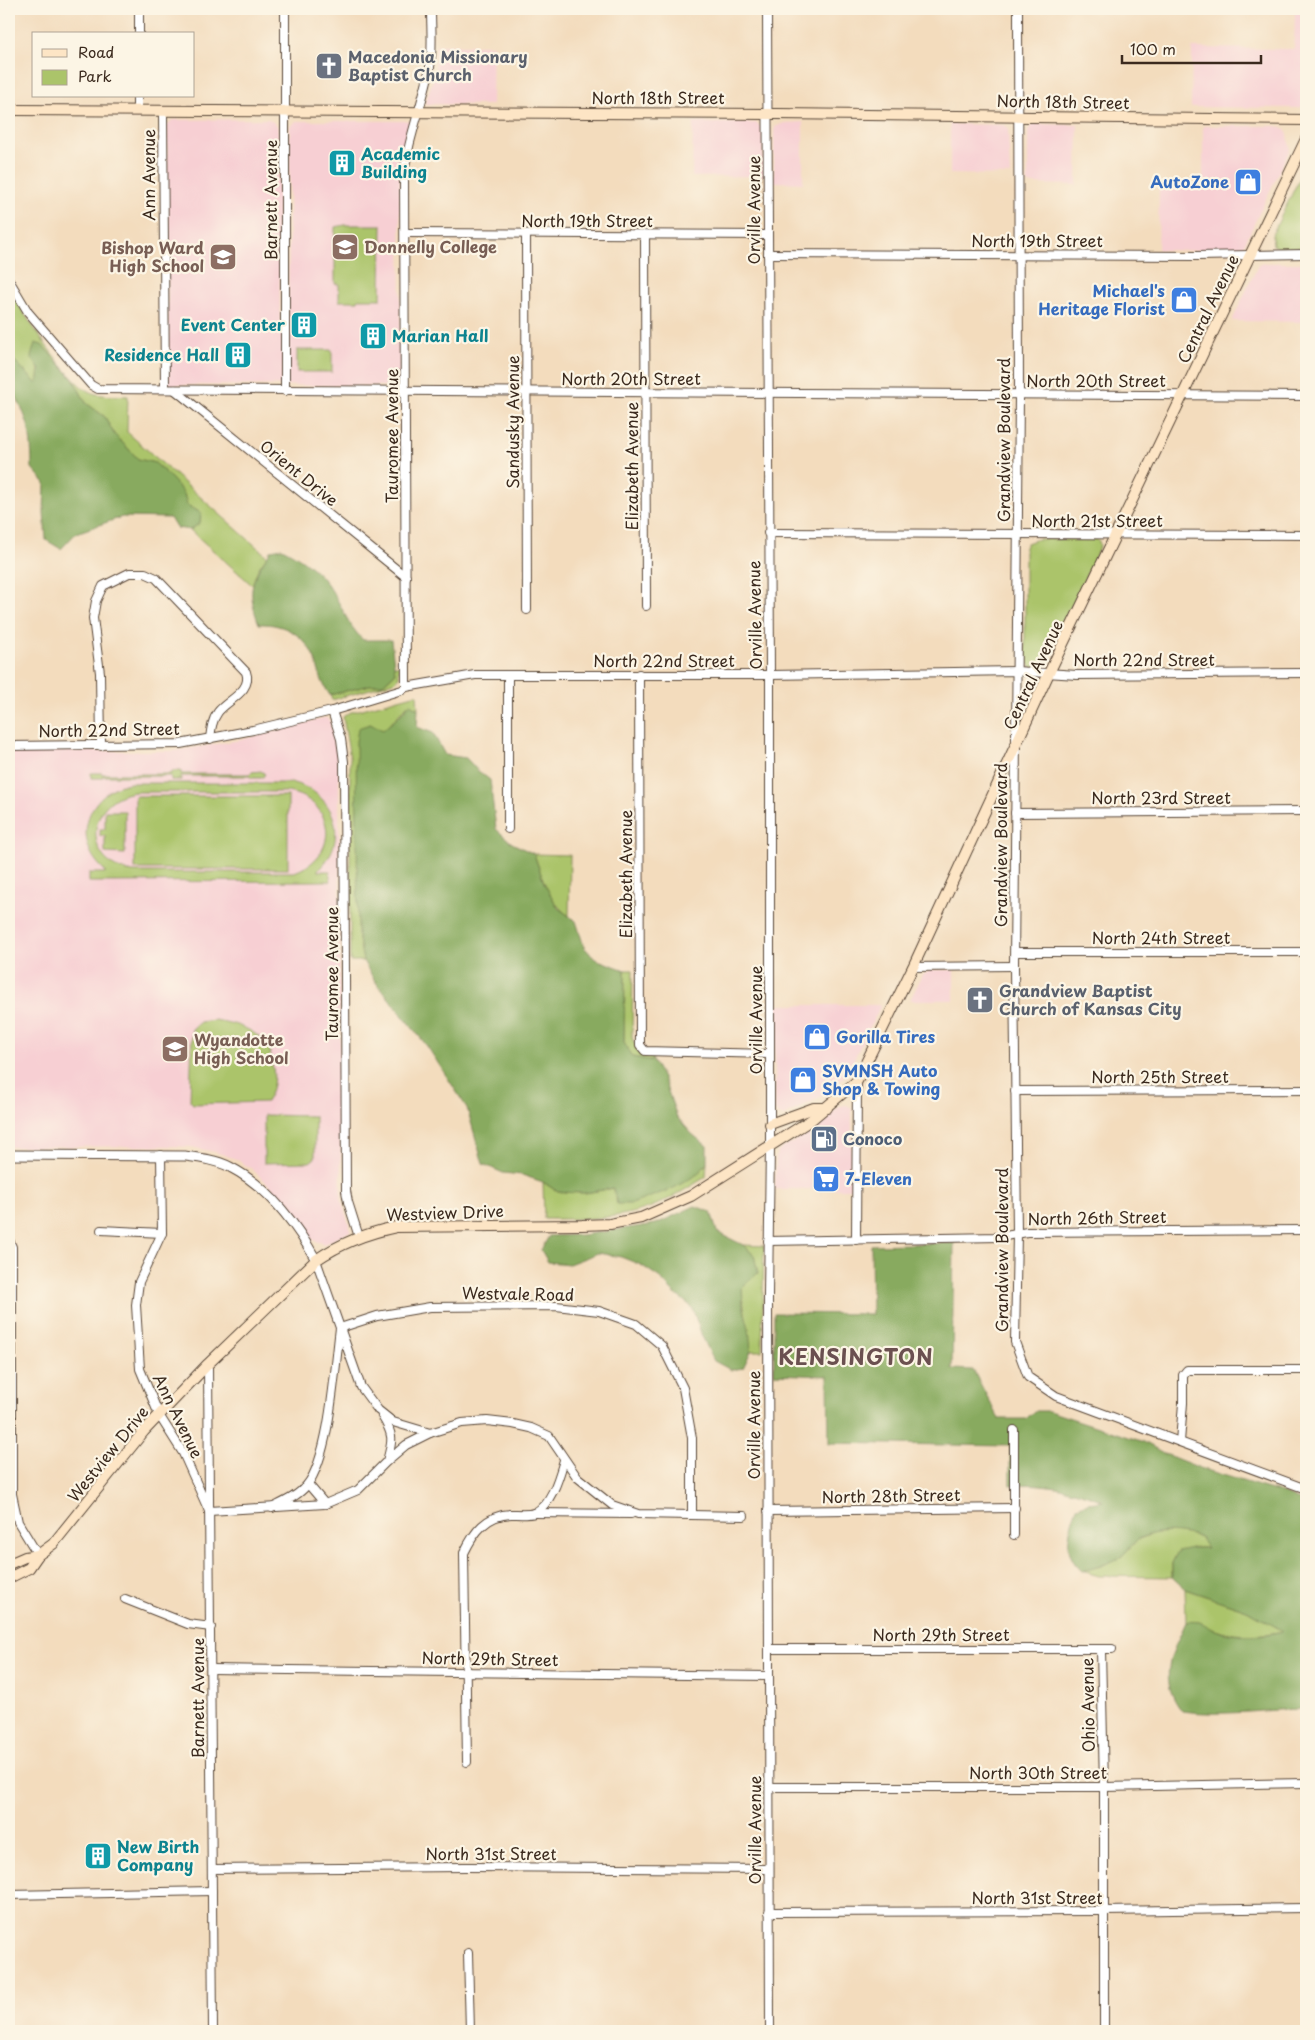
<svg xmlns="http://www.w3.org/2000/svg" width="1315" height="2040" font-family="'Playpen Sans',sans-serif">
<rect width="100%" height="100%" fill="#fcf5e5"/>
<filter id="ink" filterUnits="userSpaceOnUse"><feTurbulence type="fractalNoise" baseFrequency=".02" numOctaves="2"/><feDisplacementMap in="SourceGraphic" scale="10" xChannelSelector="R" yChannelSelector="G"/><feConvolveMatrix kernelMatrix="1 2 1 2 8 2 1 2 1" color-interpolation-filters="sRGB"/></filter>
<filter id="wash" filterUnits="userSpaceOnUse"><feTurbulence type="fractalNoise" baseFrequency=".0096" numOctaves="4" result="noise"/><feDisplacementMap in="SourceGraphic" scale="20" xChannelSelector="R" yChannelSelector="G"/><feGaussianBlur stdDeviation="1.12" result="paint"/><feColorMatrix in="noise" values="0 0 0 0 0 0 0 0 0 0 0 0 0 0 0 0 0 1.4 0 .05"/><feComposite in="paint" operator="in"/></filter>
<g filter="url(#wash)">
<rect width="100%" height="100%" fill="#f3dcbd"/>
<g fill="#f7cfd3">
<path d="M1295 9H1306V105L1298 108 1191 107 1192 48 1294 49Z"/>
<path d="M436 45H493L492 105 425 104 435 73Z"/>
<path d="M269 119 277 125 278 130 280 321H288L290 126 296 121H410L400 174 401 381 397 386 168 385 167 126 172 120Z"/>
<path d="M803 122V183L774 182V132L775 127 784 123Z"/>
<path d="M693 123H757L760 126 763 132 764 176 692 177Z"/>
<path d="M950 124 1003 125 1008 128 1010 175 950 174Z"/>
<path d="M1036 124 1078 125 1077 185 1028 184V130L1031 126Z"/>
<path d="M1203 126H1277L1284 129 1288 134 1290 149 1243 247 1232 251 1158 250 1159 186 1203 185Z"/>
<path d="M1264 263H1306V322L1232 321 1258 265Z"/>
<path d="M323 718H328L330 721 339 754V767L341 1190 342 1202 351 1231 325 1244 313 1240 270 1186 252 1169 236 1159 215 1152 191 1147 168 1146 9 1147V751H174L240 740Z"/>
<path d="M930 970H954V1000H910L922 976Z"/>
<path d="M775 1005H881L846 1075 820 1097 784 1116 779 1115 775 1110Z"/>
<path d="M846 1105 852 1108 851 1189H775L776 1156 778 1151 807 1134 840 1106Z"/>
</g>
<g fill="#abc46a" stroke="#737744" fill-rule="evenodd">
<path d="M1306 165V248H1278L1273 245 1272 235Z"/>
<path d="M345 225H382L381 299H358V301H339V284H335V227Z"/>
<path d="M9 290C24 313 67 382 90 392 101 397 115 395 128 396L127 432 267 556 258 569 252 585 190 530 200 523 201 513 187 505 184 494 172 479 155 463 138 459 114 434 105 417 86 403 73 379 42 345 37 384 9 355Z"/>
<rect x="297" y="350" width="35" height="22"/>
<path d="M1038 539H1096L1099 541 1100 546 1044 664C1035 672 1026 666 1025 655V547L1027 543Z"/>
<path d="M394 665 399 666V677L394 682 332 700 330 695 370 685 383 684 395 673Z"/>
<path d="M417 694 418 709 409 704 383 731 358 934 363 961H350V758L343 717 348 713Z"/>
<path d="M171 771H181V774H249L252 772 261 771 265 774 262 778H252L249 776H181V780H171V776H102V778H91V773H102V774H171Z"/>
<path d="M293 783C336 793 351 841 317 871H330V881L89 882V873H107C100 866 94 860 90 851 77 821 98 788 130 783ZM136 792H287C336 800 341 857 294 872H133C82 867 84 797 136 792Z"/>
<rect x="135" y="796" width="153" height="73"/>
<path d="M105 811H125V854L105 853V836H100V829H105Z"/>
<path d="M534 854 570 855 569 916C549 902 542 877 534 854Z"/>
<path d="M625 970H633L632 1037C636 1050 639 1053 652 1056L653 1061 633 1057 624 1043Z"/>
<path d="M214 1020C234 1023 258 1029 269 1049 271 1053 271 1060 272 1064 276 1077 273 1091 266 1102L193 1104 190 1101 192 1029 200 1022Z"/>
<path d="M264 1115 315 1116V1158L310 1162 264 1163Z"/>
<path d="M707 1163 706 1177C687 1188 669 1201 648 1208 615 1220 578 1219 544 1219L543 1182 558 1192 585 1193 698 1174Z"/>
<path d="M743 1245 764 1246 762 1351H751C749 1330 743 1309 742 1287L757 1273 754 1255Z"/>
<path d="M1181 1532 1200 1537 1208 1548H1192L1172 1563V1577L1099 1576 1082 1571 1101 1566 1121 1557 1136 1541 1153 1533Z"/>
<path d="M1185 1589 1247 1610 1284 1631C1262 1635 1240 1637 1218 1631 1202 1627 1207 1620 1186 1622Z"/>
</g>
<g fill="#88aa5e" stroke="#626a3e">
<path d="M35 343 42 345 73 379 86 403 105 417 114 434 138 459 155 463 172 479 184 494 187 505 201 513 200 523 190 530 176 528 170 518 122 517 76 533 61 549 46 540 44 512 45 483 32 468C32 454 31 439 28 425 24 411 16 398 12 385L9 384V355L37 384 40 370 31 357Z"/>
<path d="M282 548C300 557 318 570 330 588 343 607 346 623 363 640H391L395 673 383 684 370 685 330 695C322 684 320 675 316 662 307 636 285 623 259 624 246 590 251 580 271 550Z"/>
<path d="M410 704 418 709 417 727 433 733 445 755 466 758 477 770 490 780 496 829 512 843 534 854 544 883 558 908 576 921 584 947 595 959 625 970 624 1043 633 1057 653 1061 664 1080 677 1117 692 1134 707 1146V1163L698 1174 674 1188 632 1204H617L613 1188 585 1193 558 1192 543 1182 522 1175 503 1173 483 1164 467 1108 427 1046 375 981 363 961 358 934 356 742 358 728 370 724 383 730 397 718Z"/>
<path d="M695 1206 711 1212 717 1232 743 1245 754 1255 758 1273 742 1287 743 1306 749 1328 751 1351 743 1368 731 1370 714 1361 702 1336 692 1307 674 1293 659 1277 641 1265 621 1257 598 1253 569 1264 548 1262 541 1250 549 1236 582 1235 656 1224Z"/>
<path d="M954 1243 952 1369 973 1370 999 1419H1026L1034 1411H1049L1144 1442 1165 1454 1200 1468 1288 1495 1306 1503V1709C1264 1709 1224 1717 1182 1711 1157 1679 1171 1655 1186 1622 1204 1620 1201 1624 1215 1630 1235 1638 1263 1636 1283 1631L1247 1610 1185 1589 1172 1577V1563L1178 1551 1192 1548H1207L1200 1537C1180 1532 1154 1528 1136 1541 1129 1546 1126 1554 1119 1558 1107 1564 1095 1568 1082 1571 1061 1553 1069 1531 1077 1507L1088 1503 1103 1501C1074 1489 1042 1482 1010 1485V1446L829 1443 828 1376 774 1374V1313L872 1314 871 1245Z"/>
</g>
</g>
<g filter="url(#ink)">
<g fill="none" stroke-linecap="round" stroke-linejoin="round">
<g stroke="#574536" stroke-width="10">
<g id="minor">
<path d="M285 9V391"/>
<path d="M767 9 770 675V1146L768 1295 770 2031"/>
<path d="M1018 9 1019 395 1014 966 1017 1233 1015 1342 1028 1377 1056 1396 1306 1489"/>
<path d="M139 34V9"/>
<path d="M137 110V96"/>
<path d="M163 111 165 389"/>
<path d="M405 233 768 235"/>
<path d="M526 235 527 610"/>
<path d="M645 235 646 606"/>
<path d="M768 254 1197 256 1306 254"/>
<path d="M9 280 28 312 91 385 98 389 1306 396"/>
<path d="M175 390 406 577"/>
<path d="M768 533 1306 535"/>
<path d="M639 674 640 1045 645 1051 770 1054"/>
<path d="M508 675V829"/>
<path d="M406 687 404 177C407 140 423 104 430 67 433 48 431 28 431 9"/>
<path d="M332 711 341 739 344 762 346 1191 348 1202 359 1237"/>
<path d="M9 746 180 744 253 730 332 711 402 690 406 687 475 675H770L1016 671 1077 675 1306 673"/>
<path d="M101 746 100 673 93 618 96 601 103 586 129 573H145L156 578 246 672C253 691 227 700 218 712 212 720 211 730 210 739"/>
<path d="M1015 813 1306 811"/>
<path d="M1015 952H1306"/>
<path d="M913 967 1014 966"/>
<path d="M1015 1091 1306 1090"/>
<path d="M161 1155 162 1233 139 1282 136 1305 140 1369 159 1415 183 1453 209 1511 325 1504 358 1490 387 1461 406 1445 430 1433"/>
<path d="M101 1230 162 1233"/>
<path d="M9 1240 12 1247V1494L18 1522 38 1555"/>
<path d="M856 1240 857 1081"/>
<path d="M768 1241 1000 1237 1027 1232 1306 1230"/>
<path d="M316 1260 361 1387 378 1410 393 1422 430 1433 462 1423 487 1421 513 1424 531 1428 549 1436 577 1477 612 1505 638 1514 744 1516"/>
<path d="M208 1364 213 2031"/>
<path d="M382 1416C394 1435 393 1440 387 1461"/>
<path d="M1014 1430V1535"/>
<path d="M1180 1442 1183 1403V1375L1187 1370H1306"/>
<path d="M308 1484 325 1504"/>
<path d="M272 1508C284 1502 298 1496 307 1485 330 1456 335 1366 340 1328L377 1316 430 1307 556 1306 599 1311 636 1324 662 1346 683 1388 692 1438V1515"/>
<path d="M768 1511 1015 1508"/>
<path d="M534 1513 631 1514"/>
<path d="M125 1599 188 1624 211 1627"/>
<path d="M769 1649H1112"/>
<path d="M1101 1649 1104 1787V2031"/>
<path d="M212 1669 769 1676"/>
<path d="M467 1762 464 1553C474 1532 486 1515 511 1514 518 1514 529 1515 534 1513 552 1504 559 1477 564 1460"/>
<path d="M770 1787H1104L1306 1783"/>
<path d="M213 1869 466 1867 769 1869"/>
<path d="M9 1895 212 1891"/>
<path d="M769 1912 1103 1911 1306 1908"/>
<path d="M468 1953 470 2031"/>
</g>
</g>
<g stroke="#574536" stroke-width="11">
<path id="tertiary" d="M9 1155 185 1156C200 1158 216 1160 230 1167 267 1186 296 1224 316 1260"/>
</g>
<g stroke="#574536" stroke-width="12">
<g id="secondary">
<path d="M9 110 778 114 1306 120"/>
<path d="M770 1124 814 1108H827"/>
<path d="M9 1564 25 1557 38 1555"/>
<path d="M9 1578 29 1568 38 1555 53 1544 144 1431 208 1364 316 1260C341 1243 367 1233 396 1227L582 1225 610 1224 641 1218 691 1196 811 1120 857 1081 913 967 1049 673 1306 139"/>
</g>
</g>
<use href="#minor" stroke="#fff" stroke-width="8"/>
<use href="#tertiary" stroke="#fff" stroke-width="9"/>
<use href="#secondary" stroke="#fde5c5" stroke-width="10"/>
</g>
</g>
<defs>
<g id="church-square" transform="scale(1.4375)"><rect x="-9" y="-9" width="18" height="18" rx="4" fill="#6b7280" stroke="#fcf5e5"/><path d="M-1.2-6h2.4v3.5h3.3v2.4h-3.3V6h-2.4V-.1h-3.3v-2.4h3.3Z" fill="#fff"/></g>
<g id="building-square" transform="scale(1.4375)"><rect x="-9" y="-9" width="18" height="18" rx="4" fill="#0f9aa8" stroke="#fcf5e5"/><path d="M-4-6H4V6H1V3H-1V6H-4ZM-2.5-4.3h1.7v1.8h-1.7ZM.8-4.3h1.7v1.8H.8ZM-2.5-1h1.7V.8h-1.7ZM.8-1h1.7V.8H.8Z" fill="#fff"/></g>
<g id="shop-square" transform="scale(1.4375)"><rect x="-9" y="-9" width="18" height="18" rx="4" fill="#3f7fe0" stroke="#fcf5e5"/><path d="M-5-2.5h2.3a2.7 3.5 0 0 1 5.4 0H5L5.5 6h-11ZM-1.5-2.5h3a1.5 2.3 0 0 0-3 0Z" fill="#fff"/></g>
<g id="university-square" transform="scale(1.4375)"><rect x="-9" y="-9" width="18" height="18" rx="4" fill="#8d6e63" stroke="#fcf5e5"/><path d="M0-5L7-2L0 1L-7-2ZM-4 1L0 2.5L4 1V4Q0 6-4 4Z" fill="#fff"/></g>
<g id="school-square" transform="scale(1.4375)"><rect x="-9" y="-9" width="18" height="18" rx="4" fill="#8d6e63" stroke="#fcf5e5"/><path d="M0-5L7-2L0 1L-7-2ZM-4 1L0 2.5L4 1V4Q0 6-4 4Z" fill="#fff"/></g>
<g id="fuel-square" transform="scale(1.4375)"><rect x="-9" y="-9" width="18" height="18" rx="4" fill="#5c6f8a" stroke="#fcf5e5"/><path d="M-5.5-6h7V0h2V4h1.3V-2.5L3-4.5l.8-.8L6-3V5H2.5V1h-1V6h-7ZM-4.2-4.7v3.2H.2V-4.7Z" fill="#fff"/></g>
<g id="supermarket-square" transform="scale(1.4375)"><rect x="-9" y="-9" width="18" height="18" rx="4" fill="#3f7fe0" stroke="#fcf5e5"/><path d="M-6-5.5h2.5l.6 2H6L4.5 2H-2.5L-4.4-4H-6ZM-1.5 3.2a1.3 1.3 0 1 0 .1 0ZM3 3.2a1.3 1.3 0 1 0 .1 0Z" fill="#fff"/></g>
</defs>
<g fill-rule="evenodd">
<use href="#church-square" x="329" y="66"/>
<use href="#building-square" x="342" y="163"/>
<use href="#shop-square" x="1248" y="182"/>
<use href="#university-square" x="345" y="247"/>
<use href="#school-square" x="223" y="257"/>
<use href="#shop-square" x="1184" y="300"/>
<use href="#building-square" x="304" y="325"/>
<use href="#building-square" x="373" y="336"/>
<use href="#building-square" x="238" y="355"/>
<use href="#church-square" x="980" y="1000"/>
<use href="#shop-square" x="817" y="1037"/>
<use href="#school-square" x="175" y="1049"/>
<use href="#shop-square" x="803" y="1080"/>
<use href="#fuel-square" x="824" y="1139"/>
<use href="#supermarket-square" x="826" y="1179"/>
<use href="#building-square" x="98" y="1856"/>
</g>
<g text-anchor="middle" stroke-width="4.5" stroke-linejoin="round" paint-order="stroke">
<g font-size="16" font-weight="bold" fill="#5b616d" stroke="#fcf5e5" text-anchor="start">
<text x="348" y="63">Macedonia Missionary<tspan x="348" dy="18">Baptist Church</tspan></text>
<text x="999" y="997">Grandview Baptist<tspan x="999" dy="18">Church of Kansas City</tspan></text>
</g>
<g font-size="16" fill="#3b2a1e" stroke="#fcf5e5">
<text x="658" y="104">North 18th Street</text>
<text transform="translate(1063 102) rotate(1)" y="6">North 18th Street</text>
<text transform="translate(149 175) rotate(-90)" y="6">Ann Avenue</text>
<text transform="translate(271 200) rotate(-90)" y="6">Barnett Avenue</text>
<text transform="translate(754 210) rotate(-90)" y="6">Orville Avenue</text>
<text x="587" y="227">North 19th Street</text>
<text x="1037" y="247">North 19th Street</text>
<text transform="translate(1208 309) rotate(-64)" y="6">Central Avenue</text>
<text x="631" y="385">North 20th Street</text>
<text x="1096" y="387">North 20th Street</text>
<text transform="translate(513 422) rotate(-90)" y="6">Sandusky Avenue</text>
<text transform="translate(392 436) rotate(-90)" y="6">Tauromee Avenue</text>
<text transform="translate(1004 440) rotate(-90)" y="6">Grandview Boulevard</text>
<text transform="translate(632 466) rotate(-90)" y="6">Elizabeth Avenue</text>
<text transform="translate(299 473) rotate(39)" y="6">Orient Drive</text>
<text x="1097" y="527">North 21st Street</text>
<text transform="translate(755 615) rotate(-91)" y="6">Orville Avenue</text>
<text x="1144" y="666">North 22nd Street</text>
<text x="664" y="667">North 22nd Street</text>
<text transform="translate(1033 675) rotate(-65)" y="6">Central Avenue</text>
<text transform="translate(109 730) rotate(-1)" y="6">North 22nd Street</text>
<text x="1161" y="804">North 23rd Street</text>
<text transform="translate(1001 845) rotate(-90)" y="6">Grandview Boulevard</text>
<text transform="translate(626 874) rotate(-90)" y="6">Elizabeth Avenue</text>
<text x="1161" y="944">North 24th Street</text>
<text transform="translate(332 974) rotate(-90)" y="6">Tauromee Avenue</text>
<text transform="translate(756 1020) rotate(-90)" y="6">Orville Avenue</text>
<text x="1160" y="1083">North 25th Street</text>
<text transform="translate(445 1213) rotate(-2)" y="6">Westview Drive</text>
<text transform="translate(1097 1218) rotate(-1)" y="6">North 26th Street</text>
<text transform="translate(1002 1250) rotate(-90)" y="6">Grandview Boulevard</text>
<text transform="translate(518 1294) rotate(1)" y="6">Westvale Road</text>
<text transform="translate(178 1416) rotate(64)" y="6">Ann Avenue</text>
<text transform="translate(754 1425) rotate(-90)" y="6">Orville Avenue</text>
<text transform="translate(108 1454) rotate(-51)" y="6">Westview Drive</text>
<text transform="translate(891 1496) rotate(-1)" y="6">North 28th Street</text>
<text x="941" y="1641">North 29th Street</text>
<text transform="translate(490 1659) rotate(1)" y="6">North 29th Street</text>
<text transform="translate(198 1698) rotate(-90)" y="6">Barnett Avenue</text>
<text transform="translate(1088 1705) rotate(-91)" y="6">Ohio Avenue</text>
<text x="1038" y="1779">North 30th Street</text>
<text transform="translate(755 1830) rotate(-90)" y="6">Orville Avenue</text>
<text x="491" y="1860">North 31st Street</text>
<text x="1037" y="1904">North 31st Street</text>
</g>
<g font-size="16" font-weight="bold" fill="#0d838f" stroke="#fcf5e5" text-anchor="start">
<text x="361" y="160">Academic<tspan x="361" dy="18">Building</tspan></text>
<text x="285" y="331" text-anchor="end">Event Center</text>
<text x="392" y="342">Marian Hall</text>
<text x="219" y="361" text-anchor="end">Residence Hall</text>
<text x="117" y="1853">New Birth<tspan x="117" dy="18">Company</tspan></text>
</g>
<g font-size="16" font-weight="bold" fill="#366cbe" stroke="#fcf5e5" text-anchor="start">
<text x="1229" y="188" text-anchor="end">AutoZone</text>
<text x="1165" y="297" text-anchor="end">Michael's<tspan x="1165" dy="18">Heritage Florist</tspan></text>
<text x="836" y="1043">Gorilla Tires</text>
<text x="822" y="1077">SVMNSH Auto<tspan x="822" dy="18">Shop &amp; Towing</tspan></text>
<text x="845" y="1185">7-Eleven</text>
</g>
<g font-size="16" font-weight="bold" fill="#785e54" stroke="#fcf5e5" text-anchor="start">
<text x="364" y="253">Donnelly College</text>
<text x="204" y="254" text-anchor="end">Bishop Ward<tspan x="204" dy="18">High School</tspan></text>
<text x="194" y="1046">Wyandotte<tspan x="194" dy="18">High School</tspan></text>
</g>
<g font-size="16" font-weight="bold" fill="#4e5e75" stroke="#fcf5e5" text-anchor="start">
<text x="843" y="1145">Conoco</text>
</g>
<g font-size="21" font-weight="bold" letter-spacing="1" fill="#6b5050" stroke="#fcf5e5">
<text x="856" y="1365">KENSINGTON</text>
</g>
</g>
<rect width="1315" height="2040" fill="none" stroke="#fcf5e5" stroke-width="30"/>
<rect x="32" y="32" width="162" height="65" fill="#fcf5e5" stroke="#afa495"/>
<rect x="42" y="49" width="25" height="8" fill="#fde5c5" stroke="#afa495"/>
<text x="78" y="58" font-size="15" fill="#3b2a1e">Road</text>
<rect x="42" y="70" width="25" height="15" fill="#abc46a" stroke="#afa495"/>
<text x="78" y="82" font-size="15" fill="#3b2a1e">Park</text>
<path d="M1122 55v8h139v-8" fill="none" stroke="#3b2a1e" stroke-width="2.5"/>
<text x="1130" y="55" font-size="15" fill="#3b2a1e" stroke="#fcf5e5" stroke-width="4" paint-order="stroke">100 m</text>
</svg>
